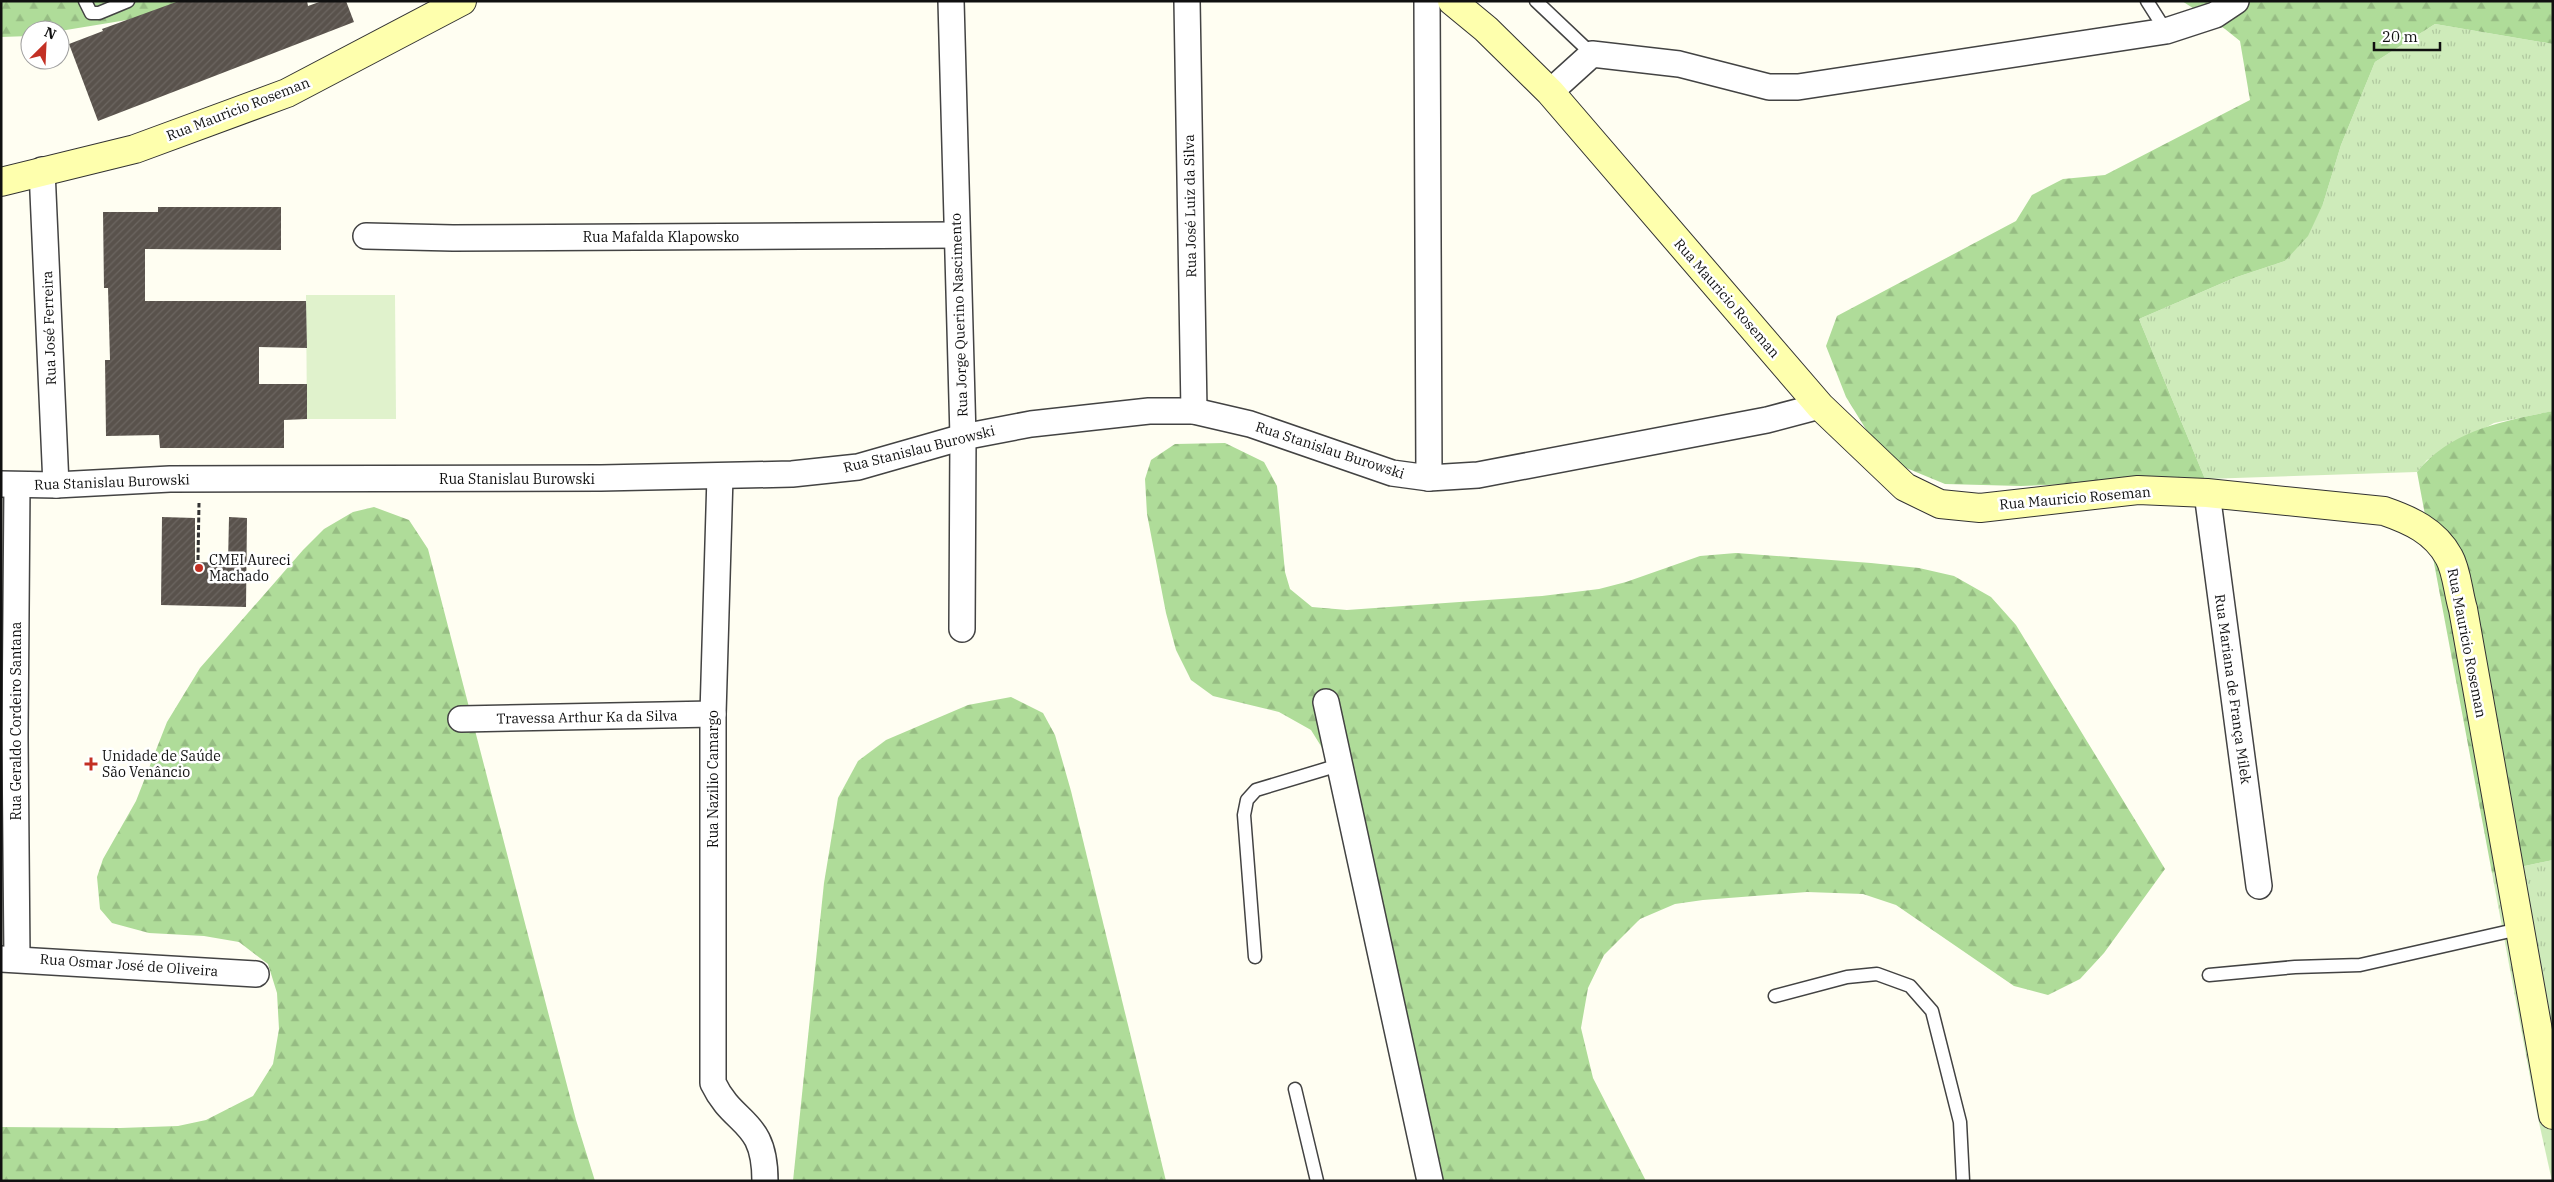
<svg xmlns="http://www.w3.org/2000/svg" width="2554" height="1182" font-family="'IBM Plex Serif',serif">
<defs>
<pattern id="grass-tufts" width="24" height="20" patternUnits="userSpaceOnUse" patternTransform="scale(1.25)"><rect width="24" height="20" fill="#ceebba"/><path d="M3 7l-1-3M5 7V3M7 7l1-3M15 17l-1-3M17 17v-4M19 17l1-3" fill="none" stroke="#b0c89f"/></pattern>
<pattern id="forest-firs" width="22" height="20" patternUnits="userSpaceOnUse" patternTransform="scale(1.25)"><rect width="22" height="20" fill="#afdc99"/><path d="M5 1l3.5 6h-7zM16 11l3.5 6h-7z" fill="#96bc83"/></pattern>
<pattern id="building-hatch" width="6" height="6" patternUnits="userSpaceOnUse" patternTransform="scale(1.25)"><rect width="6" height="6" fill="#59524c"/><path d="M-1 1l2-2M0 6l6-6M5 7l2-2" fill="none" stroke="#6c6661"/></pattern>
</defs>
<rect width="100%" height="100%" fill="#fffef2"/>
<g fill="url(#grass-tufts)">
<path d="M2435 24 2553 44V411L2494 423 2427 460 2417 472 2205 479 2139 319 2234 278 2285 261 2323 204 2341 145 2375 62Z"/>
<path d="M2553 860V1181H2552L2536 1109 2492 873Z"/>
</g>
<g fill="url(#forest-firs)">
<path d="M1 1H188L139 18 60 31 30 30V36L1 37Z"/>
<path d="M2182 1H2553V44L2435 24 2375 62 2341 145 2323 204 2308 236 2285 261 2234 278 2139 319 2205 479 2021 486 1945 484 1899 465 1867 431 1846 397 1826 346 1837 316 2016 221 2032 195 2063 179 2105 175 2250 100 2240 41 2225 29Z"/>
<path d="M2553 411V860L2492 873 2417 472C2451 430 2503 421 2553 411Z"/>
<path d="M1225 443 1264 462 1277 486 1285 572 1290 589 1312 607 1347 610 1542 596 1599 589 1626 582 1700 556 1736 553 1871 563 1919 568 1954 576 1991 597 2016 625 2165 869 2104 953 2080 979 2048 995 2014 986 1896 905 1863 894 1807 892 1703 900 1675 904 1640 919 1604 955 1588 988 1581 1028 1593 1078 1646 1181H1437L1324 751 1311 730 1279 712 1213 696 1191 680 1176 650 1166 613 1147 514 1145 479 1151 460 1175 444Z"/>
<path d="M374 507 409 520 428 549 576 1120 595 1181H1V1127L120 1128 178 1126 206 1120 253 1096 273 1064 279 1029 277 993 268 964 239 942 204 936 149 933 112 923 100 909 97 877 103 859 136 801 167 722 200 668 303 550 324 529 353 512Z"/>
<path d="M1011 697 1043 713 1055 735 1071 791 1166 1181H793L824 883 838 798 858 761 886 740 968 705Z"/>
</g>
<path fill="#e0f2cc" d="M306 295H395L396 419H307Z"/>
<g fill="url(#building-hatch)">
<path d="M179 1H307L308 6 322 1H346L354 22 98 121 69 44 103 31 102 29Z"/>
<path d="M158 207H281V250L145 249V301H306L307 348 259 347V384H307V419L284 420V448H160L159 435 106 436 105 360H110L108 288H104L103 212H158Z"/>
<path d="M162 517 195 518V562L228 563 229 517 247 518 246 607 161 605Z"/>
</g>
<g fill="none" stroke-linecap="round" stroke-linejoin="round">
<g stroke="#434343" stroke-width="15">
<g id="lane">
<path d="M85 1 91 13H99L128 1"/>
<path d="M1536 1 1592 54"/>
<path d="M2147 1 2166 31"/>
<path d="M1255 957 1244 815 1247 800 1256 790 1339 765"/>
<path d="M2209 975 2295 967 2360 965 2519 929"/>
<path d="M1775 996 1847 977 1877 974 1910 986 1932 1011 1960 1122 1963 1181"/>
<path d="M1295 1089 1317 1181"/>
</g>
</g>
<g stroke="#434343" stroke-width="28">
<g id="street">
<path d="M951 1 963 437 962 629"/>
<path d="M1187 1 1194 411"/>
<path d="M1427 1 1429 478"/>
<path d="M1550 92 1592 54 1679 64 1769 87H1798L2166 31 2215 15 2236 1"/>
<path d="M42 170 56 485"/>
<path d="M366 236 453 238 957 235"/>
<path d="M720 476 713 714V1083C734 1127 765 1118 765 1181"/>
<path d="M1 484 56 485 170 479 601 478 792 474 858 467 963 437 1031 424 1149 411H1194L1250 424 1392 473 1429 478 1478 475 1767 420 1820 406"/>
<path d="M2207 493 2259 886"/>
<path d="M1326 702 1430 1181"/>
<path d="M461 719 713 714"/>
<path d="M17 958 15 737 17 485"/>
<path d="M1 959 256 974"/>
</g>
</g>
<g stroke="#323232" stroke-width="30">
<g id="secondary">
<path d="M1452 1 1486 29 1550 92 1820 406 1905 487 1940 504 1980 508 2138 490 2207 493 2384 511C2410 520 2435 531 2449 557 2457 571 2458 593 2463 609L2553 1115"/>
<path d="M1 182 135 149 287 93 462 1"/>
</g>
</g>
<path stroke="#323232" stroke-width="3" stroke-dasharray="5 2.5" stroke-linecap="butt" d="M198 560 199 503"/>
<use href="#lane" stroke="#fff" stroke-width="12"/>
<use href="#street" stroke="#fff" stroke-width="25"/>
<use href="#secondary" stroke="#feffad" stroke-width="28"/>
</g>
<g fill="#c33024" stroke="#fff" stroke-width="2">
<circle cx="199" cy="568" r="5"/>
<path d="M88.5 756.5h5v5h5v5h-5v5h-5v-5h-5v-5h5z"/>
</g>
<g text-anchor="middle" stroke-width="5" stroke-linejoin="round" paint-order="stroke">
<g font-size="14" fill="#101010" stroke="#fff">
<text transform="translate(238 109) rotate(-21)" y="5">Rua Mauricio Roseman</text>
<text transform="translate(1190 206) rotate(-91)" y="5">Rua José Luiz da Silva</text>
<text x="661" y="242">Rua Mafalda Klapowsko</text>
<text transform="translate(1727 298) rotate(49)" y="5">Rua Mauricio Roseman</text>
<text transform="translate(959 315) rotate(-92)" y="5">Rua Jorge Querino Nascimento</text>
<text transform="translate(49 328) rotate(-92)" y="5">Rua José Ferreira</text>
<text transform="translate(919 449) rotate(-14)" y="5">Rua Stanislau Burowski</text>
<text transform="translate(1330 450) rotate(18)" y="5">Rua Stanislau Burowski</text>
<text x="517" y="484">Rua Stanislau Burowski</text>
<text transform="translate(112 482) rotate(-2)" y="5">Rua Stanislau Burowski</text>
<text transform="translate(2075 498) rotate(-5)" y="5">Rua Mauricio Roseman</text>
<text transform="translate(2467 643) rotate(79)" y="5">Rua Mauricio Roseman</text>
<text transform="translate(2233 689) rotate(82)" y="5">Rua Mariana de França Milek</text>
<text transform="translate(587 717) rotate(-1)" y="5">Travessa Arthur Ka da Silva</text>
<text transform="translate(16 721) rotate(-90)" y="5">Rua Geraldo Cordeiro Santana</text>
<text transform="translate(713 779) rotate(-90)" y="5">Rua Nazilio Camargo</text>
<text transform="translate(129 965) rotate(4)" y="5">Rua Osmar José de Oliveira</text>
</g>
<g font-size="14" fill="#101010" stroke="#fff" text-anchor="start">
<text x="209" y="565">CMEI Aureci<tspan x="209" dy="16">Machado</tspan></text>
<text x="102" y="761">Unidade de Saúde<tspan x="102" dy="16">São Venâncio</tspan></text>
</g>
</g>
<rect width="2554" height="1182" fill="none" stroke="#101010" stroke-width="5"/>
<g transform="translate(45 45) rotate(24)"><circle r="24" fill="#ffffff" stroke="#9f9f9f"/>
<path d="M0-4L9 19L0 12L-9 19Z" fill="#c33024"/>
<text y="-8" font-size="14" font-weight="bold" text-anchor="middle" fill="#101010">N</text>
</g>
<path d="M2374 42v8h66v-8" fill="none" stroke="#101010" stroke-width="2.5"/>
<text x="2382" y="42" font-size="15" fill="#101010" stroke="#ffffff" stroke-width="4" paint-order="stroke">20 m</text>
</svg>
